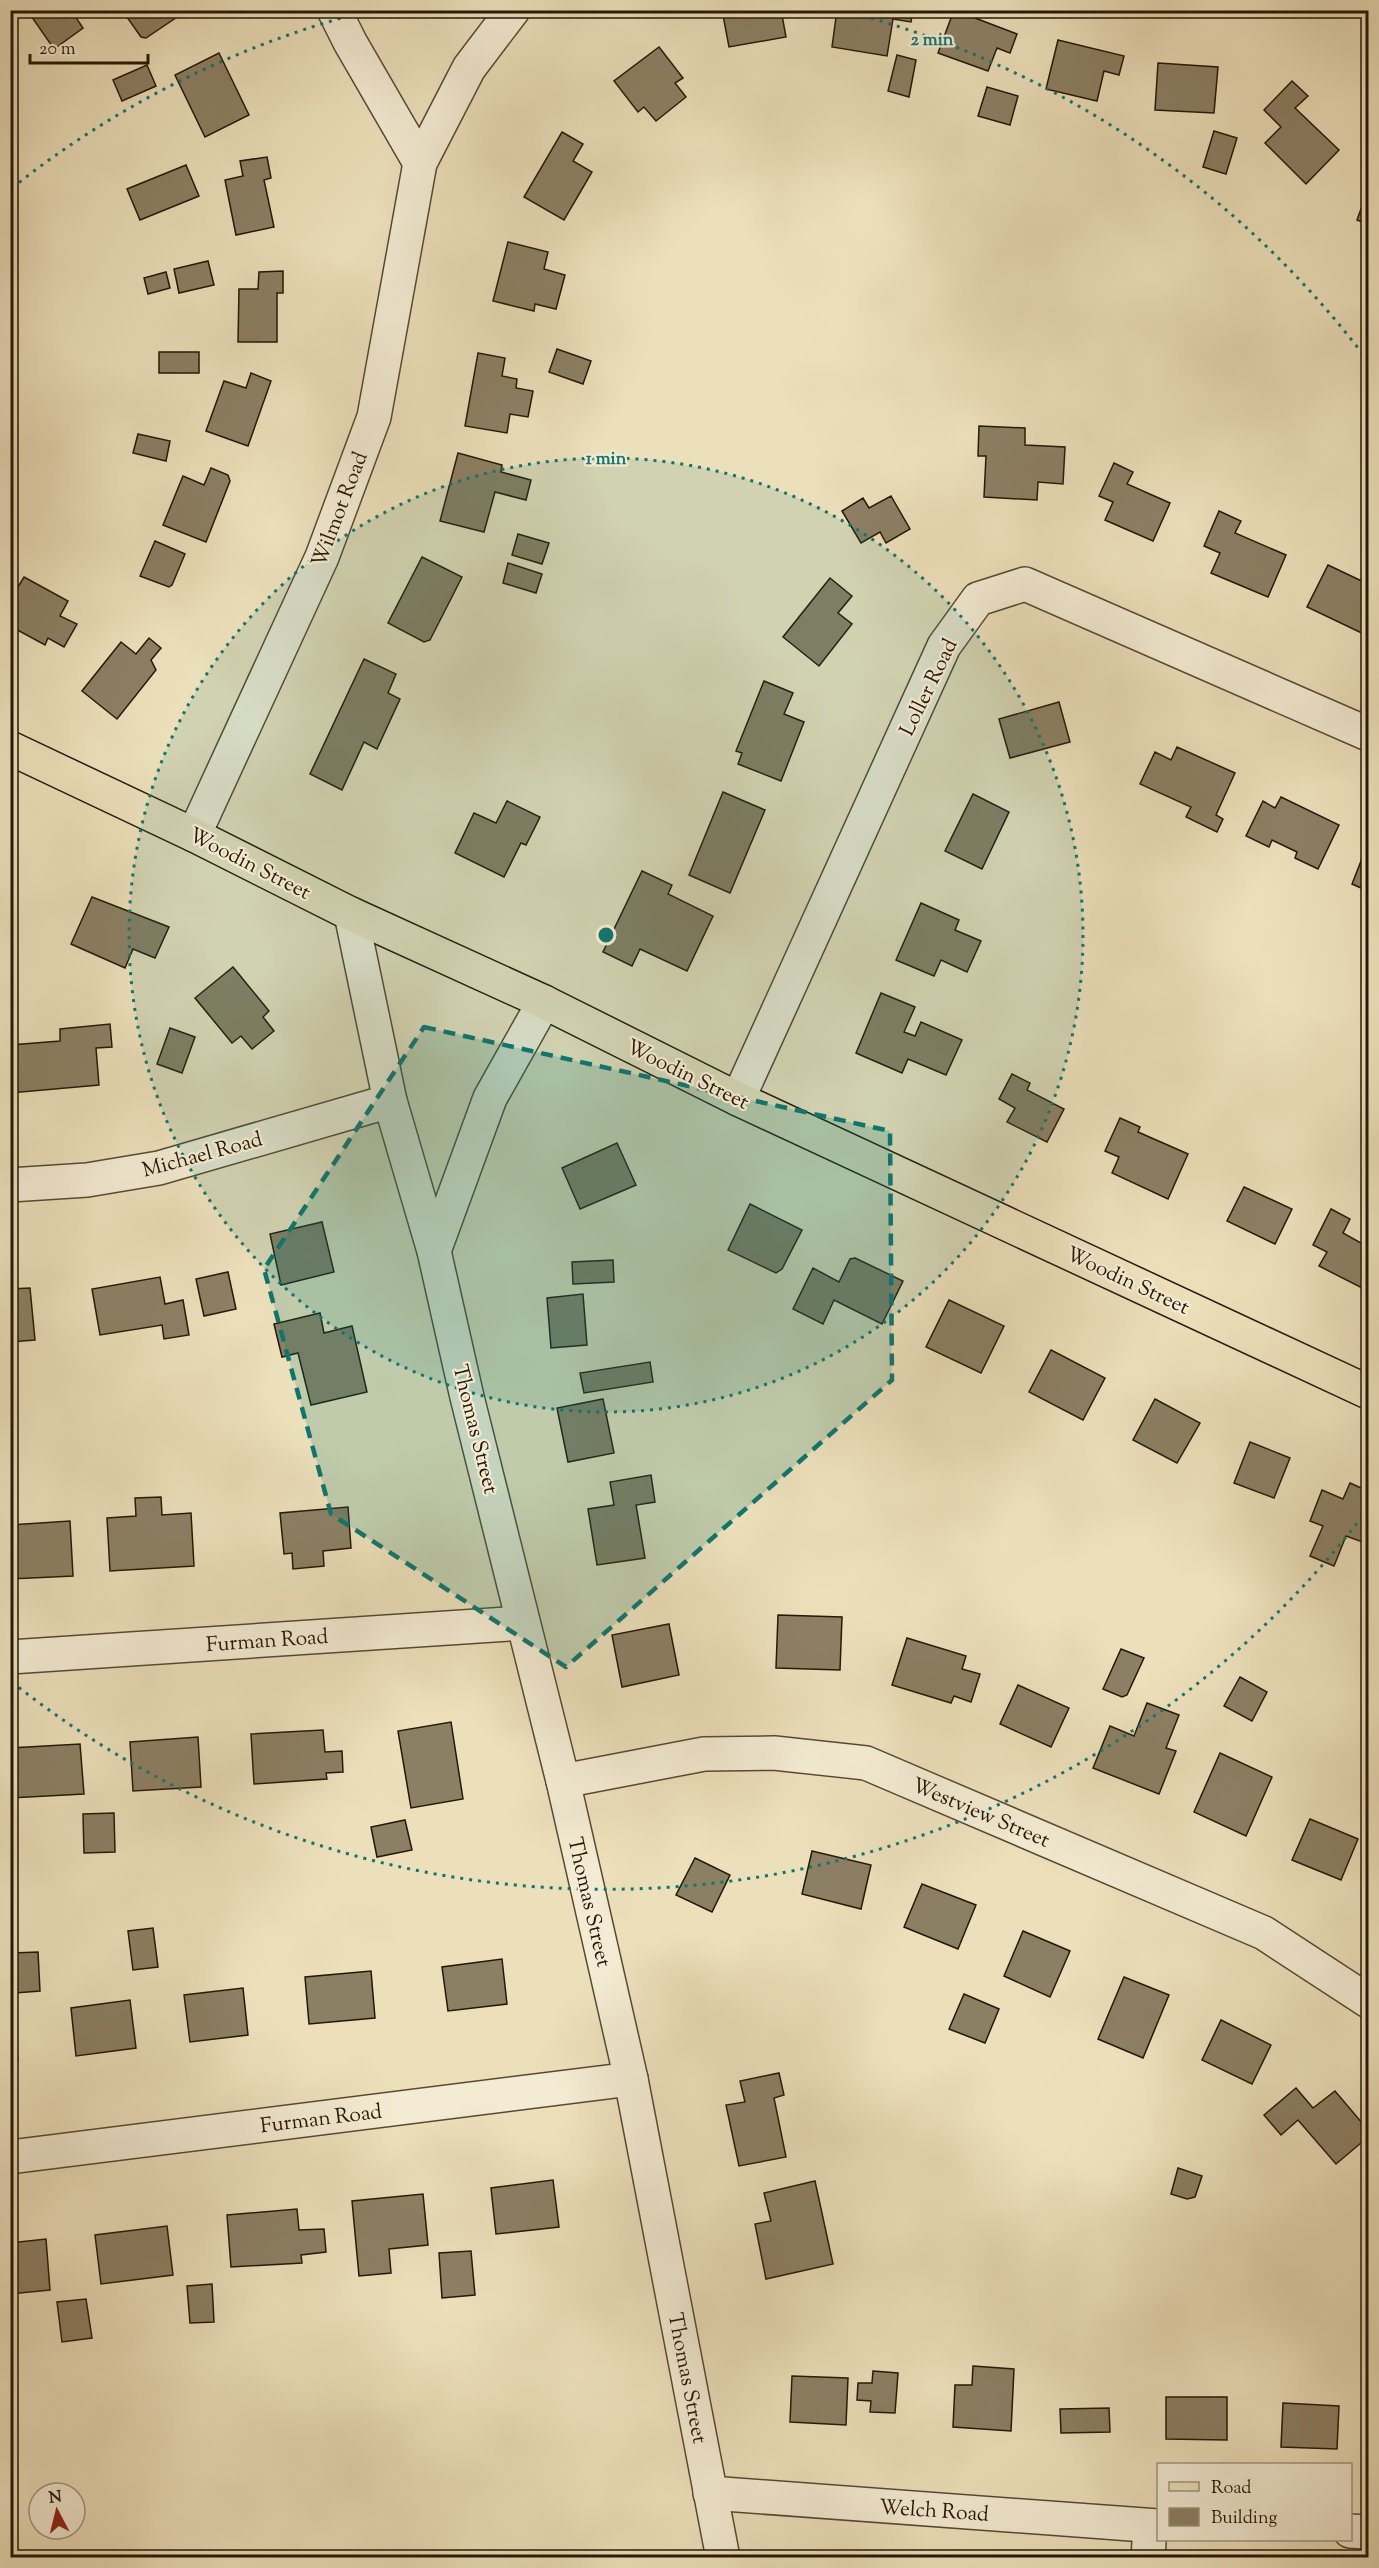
<svg xmlns="http://www.w3.org/2000/svg" width="1379" height="2568" font-family="'Sorts Mill Goudy',serif">
<rect width="100%" height="100%" fill="#ece0bb"/>
<filter id="stains"><feTurbulence type="fractalNoise" baseFrequency=".00333" numOctaves="4"/><feColorMatrix values="0 0 0 0 .2 0 0 0 0 .09 0 0 0 0 .02 0 0 0 .5 -.17"/></filter>
<radialGradient id="worn" r=".72"><stop offset=".6" stop-color="#630" stop-opacity="0"/><stop offset="1" stop-color="#630" stop-opacity=".3"/></radialGradient>
<g fill="#8c8064" stroke="#251705" stroke-width="1.5">
<path d="M27 10H71L83 28 54 49Z"/>
<path d="M122 10H177L180 15 146 38 141 37Z"/>
<path d="M722 10H797L798 11 782 15 786 37 729 47Z"/>
<path d="M837 10H913L911 22 893 19 887 56 832 47Z"/>
<path d="M954 10 1017 34 1010 53 997 48 988 71 938 53Z"/>
<path d="M1058 40 1124 56 1119 75 1104 71 1097 101 1046 89Z"/>
<path d="M659 47 683 78 675 83 686 97 656 121 644 107 638 112 614 81Z"/>
<path d="M219 53 249 115 205 137 175 75Z"/>
<path d="M897 55 916 60 909 97 888 91Z"/>
<path d="M1158 63 1218 67 1214 113 1155 110Z"/>
<path d="M147 65 156 86 122 101 113 80Z"/>
<path d="M1292 81 1308 96 1295 108 1339 150 1306 184 1265 143 1281 127 1264 110Z"/>
<path d="M987 87 1018 96 1010 125 978 116Z"/>
<path d="M1214 131 1237 138 1226 174 1203 167Z"/>
<path d="M562 132 583 144 573 161 592 172 564 220 524 197Z"/>
<path d="M267 157 271 178 264 180 274 227 236 235 225 180 243 176 240 161Z"/>
<path d="M186 165 199 196 140 220 127 189Z"/>
<path d="M1368 189V224L1357 220Z"/>
<path d="M508 242 548 252 544 269 565 275 556 309 535 304 534 311 493 301Z"/>
<path d="M208 261 214 285 179 293 174 269Z"/>
<path d="M283 271V293H277V342H238L239 289H258L259 272Z"/>
<path d="M166 272 170 288 148 294 144 278Z"/>
<path d="M557 349 591 361 583 384 549 372Z"/>
<rect x="159" y="352" width="40" height="21"/>
<path d="M478 353 505 358 502 376 517 379 516 388 533 391 528 417 510 414 507 433 465 426Z"/>
<path d="M251 373 271 381 248 446 206 431 224 381 246 388Z"/>
<path d="M979 426 1025 428V445L1065 447 1063 484 1038 482 1037 500 984 497 986 456H978Z"/>
<path d="M138 434 170 441 166 461 133 453Z"/>
<path d="M458 453 502 465 501 472 531 480 526 500 495 492 484 532 440 521Z"/>
<path d="M1114 463 1133 472 1127 484 1170 503 1153 541 1105 520 1113 502 1099 496Z"/>
<path d="M211 468 228 475 230 481 206 542 163 525 183 476 204 485Z"/>
<path d="M891 496 910 529 886 543 880 532 861 543 842 511 863 498 869 508Z"/>
<path d="M1219 511 1241 521 1235 533 1286 555 1268 597 1211 573 1220 553 1204 546Z"/>
<path d="M518 534 549 543 542 564 512 555Z"/>
<path d="M155 541 185 554 172 585 169 587 140 576Z"/>
<path d="M422 557 462 577 430 640 424 642 388 623Z"/>
<path d="M508 563 542 574 536 593 503 583Z"/>
<path d="M1328 565 1368 584V636L1307 607Z"/>
<path d="M24 577 68 601 60 616 77 624 64 647 48 638 45 645 10 626V600Z"/>
<path d="M830 578 852 596 838 613 852 624 819 666 783 637Z"/>
<path d="M149 638 161 648 151 660 156 670 117 719 82 691 121 642 136 654Z"/>
<path d="M364 659 396 674 388 693 400 699 377 749 364 742 342 790 310 774Z"/>
<path d="M764 681 793 693 784 714 804 722 781 781 738 764 742 753 736 751Z"/>
<path d="M1059 702 1070 742 1010 758 999 719Z"/>
<path d="M1177 747 1235 773 1216 815 1223 819 1217 832 1186 817 1191 807 1140 784 1155 752 1171 760Z"/>
<path d="M723 792 765 810 730 893 689 875Z"/>
<path d="M973 794 1009 812 982 869 945 851Z"/>
<path d="M1281 797 1339 825 1318 869 1295 858 1297 852 1272 840 1269 847 1246 836 1263 801 1275 808Z"/>
<path d="M507 801 540 817 526 845 521 843 504 877 455 853 474 813 496 823Z"/>
<path d="M1368 843V891L1352 884Z"/>
<path d="M642 871 672 885 668 894 713 916 687 971 640 949 632 966 603 952Z"/>
<path d="M92 897 169 927 155 958 133 949 125 968 71 944Z"/>
<path d="M921 903 959 920 955 930 981 941 967 972 941 960 934 976 896 960Z"/>
<path d="M233 967 269 1011 263 1017 274 1031 252 1049 241 1036 232 1043 195 998Z"/>
<path d="M881 993 915 1007 904 1032 915 1036 921 1022 962 1040 946 1075 908 1059 902 1073 856 1053Z"/>
<path d="M110 1024 112 1047 96 1048 99 1085 10 1093V1045L60 1041V1029Z"/>
<path d="M170 1028 195 1037 182 1073 157 1064Z"/>
<path d="M1012 1074 1030 1083 1027 1090 1064 1109 1047 1142 1007 1122 1015 1108 999 1099Z"/>
<path d="M1120 1118 1140 1127 1138 1132 1188 1154 1168 1199 1112 1173 1119 1157 1105 1151Z"/>
<path d="M617 1143 636 1185 580 1209 562 1168Z"/>
<path d="M1244 1187 1292 1209 1275 1244 1227 1221Z"/>
<path d="M750 1204 802 1230 782 1269 776 1273 728 1250Z"/>
<path d="M1331 1209 1350 1219 1343 1233 1368 1247V1291L1319 1266 1327 1252 1313 1245Z"/>
<path d="M322 1222 334 1272 281 1285 270 1234Z"/>
<path d="M855 1258 903 1281 882 1324 834 1300 823 1324 793 1309 813 1268 839 1282 850 1259Z"/>
<path d="M613 1260 614 1282 573 1284 572 1262Z"/>
<path d="M228 1272 236 1309 204 1316 196 1279Z"/>
<path d="M160 1277 165 1304 183 1300 189 1335 164 1339 162 1325 100 1335 92 1289Z"/>
<path d="M30 1288 35 1340 10 1342V1289Z"/>
<path d="M583 1294 587 1345 551 1348 547 1298Z"/>
<path d="M949 1300 1004 1326 981 1373 926 1347Z"/>
<path d="M320 1313 324 1333 352 1326 367 1392 311 1405 298 1353 282 1357 274 1324Z"/>
<path d="M1051 1350 1105 1378 1083 1420 1029 1392Z"/>
<path d="M650 1362 653 1382 584 1393 580 1373Z"/>
<path d="M603 1399 614 1453 568 1462 557 1408Z"/>
<path d="M1155 1399 1200 1423 1177 1463 1133 1440Z"/>
<path d="M1250 1442 1290 1458 1274 1498 1234 1483Z"/>
<path d="M651 1475 655 1502 636 1505 645 1558 597 1565 588 1509 614 1505 610 1482Z"/>
<path d="M1350 1483 1368 1491V1544L1346 1536 1334 1566 1310 1556 1323 1526 1310 1521 1322 1490 1343 1499Z"/>
<path d="M161 1497 162 1515 191 1513 194 1566 110 1571 107 1518 136 1516 135 1498Z"/>
<path d="M348 1507 351 1548 323 1551 324 1566 293 1569 292 1553 284 1554 280 1513Z"/>
<path d="M70 1521 73 1576 10 1579V1525Z"/>
<path d="M778 1615 842 1617 840 1670 776 1668Z"/>
<path d="M669 1624 679 1675 622 1687 612 1635Z"/>
<path d="M907 1638 966 1656 962 1669 980 1674 971 1702 954 1696 951 1703 892 1685Z"/>
<path d="M1121 1649 1144 1658 1127 1695 1122 1697 1103 1689Z"/>
<path d="M1240 1677 1267 1692 1252 1721 1224 1706Z"/>
<path d="M1018 1685 1069 1708 1051 1747 1000 1724Z"/>
<path d="M1147 1703 1179 1715 1166 1748 1176 1751 1159 1794 1093 1768 1110 1726 1134 1736Z"/>
<path d="M451 1722 463 1799 411 1808 398 1731Z"/>
<path d="M323 1730 325 1752 342 1751 343 1772 326 1773 327 1779 254 1784 251 1734Z"/>
<path d="M198 1737 201 1787 133 1791 130 1742Z"/>
<path d="M80 1744 84 1794 10 1798V1748Z"/>
<path d="M1220 1753 1272 1777 1246 1836 1194 1812Z"/>
<path d="M114 1813 115 1852 84 1853 83 1814Z"/>
<path d="M1310 1819 1358 1839 1341 1880 1292 1860Z"/>
<path d="M405 1820 412 1850 377 1857 371 1827Z"/>
<path d="M812 1851 871 1865 861 1909 802 1894Z"/>
<path d="M695 1858 730 1875 712 1912 676 1895Z"/>
<path d="M922 1884 976 1905 958 1949 904 1927Z"/>
<path d="M153 1928 158 1967 133 1970 128 1931Z"/>
<path d="M1023 1931 1070 1951 1050 1997 1004 1976Z"/>
<path d="M38 1952 40 1991 15 1993 13 1953Z"/>
<path d="M502 1959 507 2004 448 2011 442 1967Z"/>
<path d="M371 1971 375 2018 309 2024 305 1977Z"/>
<path d="M1124 1977 1169 1995 1143 2058 1098 2039Z"/>
<path d="M243 1988 248 2035 190 2042 184 1995Z"/>
<path d="M964 1994 999 2009 985 2043 949 2029Z"/>
<path d="M130 2000 136 2048 76 2056 71 2008Z"/>
<path d="M10 2015H13L18 2060 10 2061Z"/>
<path d="M1221 2020 1271 2045 1252 2084 1202 2060Z"/>
<path d="M779 2073 784 2095 774 2098 786 2157 739 2166 726 2105 745 2102 740 2081Z"/>
<path d="M1296 2088 1313 2108 1335 2091 1368 2130V2137L1336 2164 1298 2120 1281 2135 1264 2115Z"/>
<path d="M1178 2168 1202 2176 1195 2197 1187 2199 1171 2194Z"/>
<path d="M553 2180 559 2227 496 2234 491 2188Z"/>
<path d="M815 2181 833 2264 766 2279 755 2224 771 2221 764 2193Z"/>
<path d="M423 2194 428 2245 389 2249 391 2273 359 2276 352 2201Z"/>
<path d="M297 2209 299 2230 324 2229 326 2252 301 2255 302 2263 231 2267 227 2215Z"/>
<path d="M167 2226 173 2275 101 2284 95 2235Z"/>
<path d="M46 2239 50 2290 10 2294V2243Z"/>
<path d="M471 2251 475 2295 442 2298 439 2253Z"/>
<path d="M212 2284 214 2322 190 2323 187 2286Z"/>
<path d="M86 2299 92 2338 62 2342 57 2302Z"/>
<path d="M973 2366 1014 2369 1011 2431 953 2427 955 2385H972Z"/>
<path d="M873 2371 898 2373 895 2413 870 2412 871 2401 857 2400 858 2383H872Z"/>
<path d="M792 2376 848 2378 846 2425 790 2422Z"/>
<path d="M1166 2397H1227V2440L1166 2439Z"/>
<path d="M1283 2403 1339 2406 1337 2449 1281 2447Z"/>
<path d="M1109 2408 1110 2432 1061 2433 1060 2409Z"/>
</g>
<g fill="none" stroke-linecap="round" stroke-linejoin="round">
<g stroke="#574932" stroke-width="36">
<g id="minor">
<path d="M334 10 350 42 420 163"/>
<path d="M194 835 322 557 374 417 420 163 469 68 513 10"/>
<path d="M351 914 390 1101 434 1251 467 1397 563 1781 631 2079 723 2558"/>
<path d="M738 1099 944 646 978 599 1025 584 1368 734"/>
<path d="M10 1185 87 1180 159 1168 390 1101"/>
<path d="M434 1251 490 1098 544 1002"/>
<path d="M10 1657 523 1623"/>
<path d="M563 1781 704 1754 774 1753 866 1763 1264 1933 1368 2001"/>
<path d="M10 2157 631 2079"/>
<path d="M710 2493 1158 2526"/>
<path d="M1350 2531 1368 2532"/>
<path d="M1148 2558 1150 2526"/>
</g>
</g>
<g stroke="#251705" stroke-width="36">
<path id="major" d="M10 748 194 835 351 914 544 1002 738 1099 1368 1392"/>
</g>
<use href="#minor" stroke="#f3ebd3" stroke-width="33"/>
<use href="#major" stroke="#ece0bb" stroke-width="33"/>
</g>
<path fill="#0f766e" fill-opacity="0.2" stroke="#0f766e" stroke-width="4.5" stroke-dasharray="12 8" stroke-linejoin="round" d="M424 1027 890 1131 892 1380 566 1667 331 1514 264 1269Z"/>
<circle cx="606" cy="935" r="477" fill="#0f766e" fill-opacity=".12"/>
<g fill="none" stroke="#0f766e" stroke-width="3" stroke-dasharray="3 6">
<circle cx="606" cy="935" r="477"/>
<path d="M1368 1509A954 954 0 0 1 12 1682M12 188A954 954 0 0 1 367 11M845 11A954 954 0 0 1 1368 361"/>
</g>
<g text-anchor="middle" stroke-width="4.5" stroke-linejoin="round" paint-order="stroke">
<g font-size="21" fill="#251705" stroke="#f3ebd3">
<text transform="translate(339 509) rotate(-69)" y="7">Wilmot Road</text>
<text transform="translate(928 687) rotate(-64)" y="7">Loller Road</text>
<text transform="translate(250 863) rotate(27)" y="7">Woodin Street</text>
<text transform="translate(688 1074) rotate(26)" y="7">Woodin Street</text>
<text transform="translate(202 1154) rotate(-15)" y="7">Michael Road</text>
<text transform="translate(1128 1280) rotate(25)" y="7">Woodin Street</text>
<text transform="translate(476 1429) rotate(76)" y="7">Thomas Street</text>
<text transform="translate(267 1640) rotate(-4)" y="7">Furman Road</text>
<text transform="translate(981 1812) rotate(23)" y="7">Westview Street</text>
<text transform="translate(590 1902) rotate(77)" y="7">Thomas Street</text>
<text transform="translate(321 2118) rotate(-7)" y="7">Furman Road</text>
<text transform="translate(688 2378) rotate(79)" y="7">Thomas Street</text>
<text transform="translate(934 2510) rotate(4)" y="7">Welch Road</text>
</g>
</g>
<circle cx="606" cy="935" r="9" fill="#0f766e" stroke="#f3ebd3" stroke-width="3"/>
<g font-size="18" text-anchor="middle" font-weight="bold" fill="#0f766e" stroke="#f3ebd3" stroke-width="4.5" stroke-linejoin="round" paint-order="stroke">
<text x="932" y="45">2 min</text>
<text x="606" y="464">1 min</text>
</g>
<rect width="1379" height="2568" fill="none" stroke="#ece0bb" stroke-width="36"/>
<rect x="12" y="12" width="1355" height="2544" fill="none" stroke="#251705" stroke-width="3"/>
<rect x="18" y="18" width="1343" height="2532" fill="none" stroke="#251705" stroke-width="1.5"/>
<rect x="1157" y="2463" width="195" height="78" fill="#f3ebd3" stroke="#a19681" stroke-width="1.5"/>
<rect x="1169" y="2482" width="30" height="9" fill="#ece0bb" stroke="#a19681" stroke-width="1.5"/>
<text x="1211" y="2493" font-size="18" fill="#251705">Road</text>
<rect x="1169" y="2508" width="30" height="18" fill="#8c8064" stroke="#a19681" stroke-width="1.5"/>
<text x="1211" y="2523" font-size="18" fill="#251705">Building</text>
<g transform="translate(57 2511) rotate(353)"><circle r="28" fill="#f3ebd3" stroke="#a19681" stroke-width="1.5"/>
<path d="M0-4.5L10 22L0 15L-10 22Z" fill="#8f2418"/>
<text y="-9" font-size="16" font-weight="bold" text-anchor="middle" fill="#251705">N</text>
</g>
<path d="M30 54v9h118v-9" fill="none" stroke="#251705" stroke-width="3"/>
<text x="39" y="54" font-size="18" fill="#251705" stroke="#f3ebd3" stroke-width="4.5" paint-order="stroke">20 m</text>
<rect width="100%" height="100%" filter="url(#stains)"/>
<rect width="100%" height="100%" fill="url(#worn)"/>
</svg>
